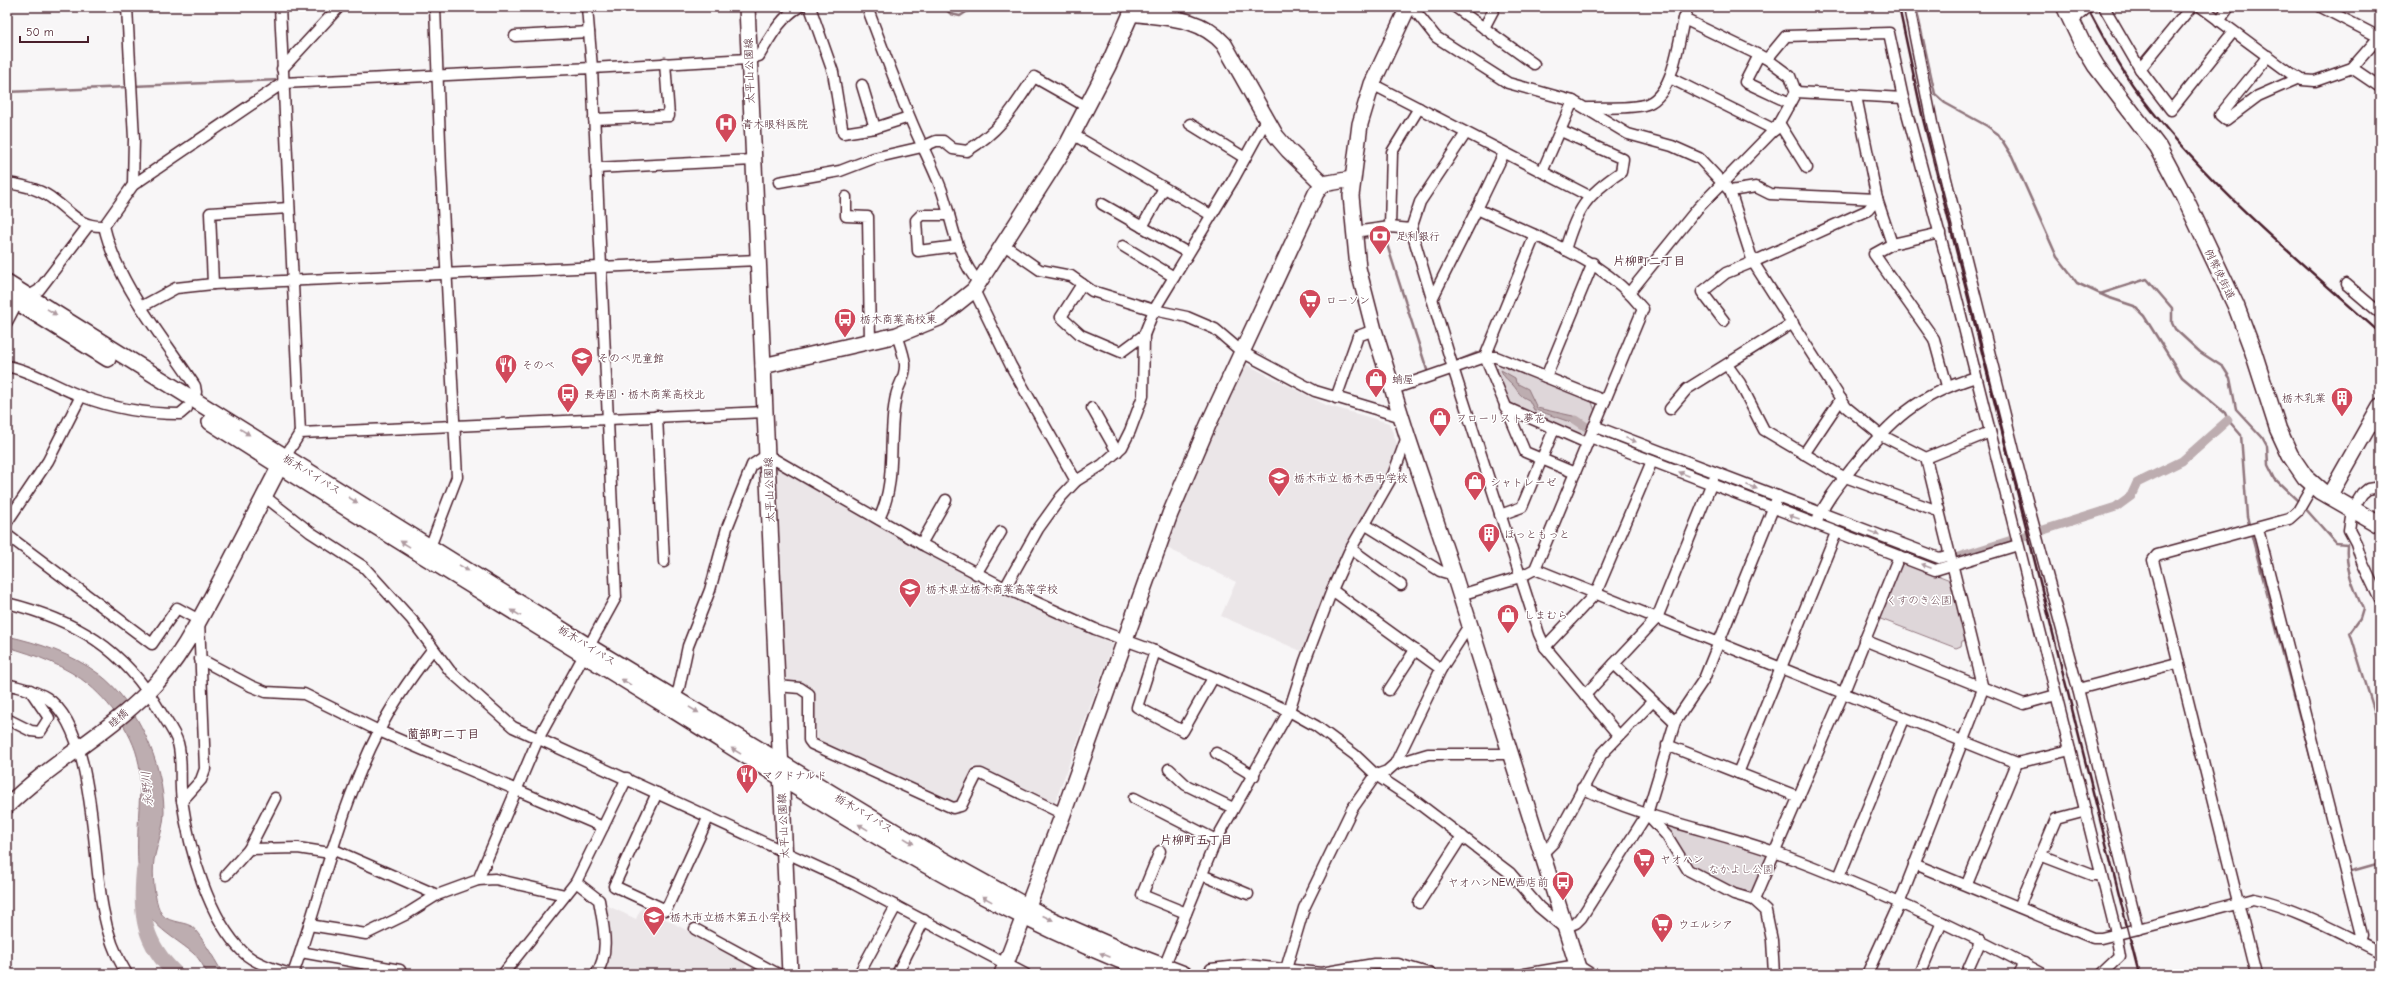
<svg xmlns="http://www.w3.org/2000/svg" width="2387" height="981" font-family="'Comic Neue','Klee One',sans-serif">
<rect width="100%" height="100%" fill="#f8f6f7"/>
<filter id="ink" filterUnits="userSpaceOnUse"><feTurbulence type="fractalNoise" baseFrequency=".025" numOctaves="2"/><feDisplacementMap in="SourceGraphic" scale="8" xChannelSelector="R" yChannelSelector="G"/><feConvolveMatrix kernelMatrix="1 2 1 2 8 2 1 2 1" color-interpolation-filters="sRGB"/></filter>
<g filter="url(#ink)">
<g fill="#ebe6e8">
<path d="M1244 363 1326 405 1389 423 1399 449 1347 549 1303 652 1221 616 1236 582 1163 546Z"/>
<path d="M774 464 968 575 1113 644 1054 805 974 765 955 804 815 742 813 687 783 681Z"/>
<path d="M604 904 636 919 642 906 747 963 742 974H601L611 956Z"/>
</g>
<g fill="#ded6d9" stroke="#947a82">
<path d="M1502 364 1592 402 1595 411 1584 439 1510 408 1497 369Z"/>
<path d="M1906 563 1950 580 1967 640 1962 641 1961 646 1956 648 1878 618 1900 565Z"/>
<path d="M1667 823 1765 854 1768 859 1751 892 1734 889 1689 866 1665 827Z"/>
</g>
<g fill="#bdadb0" stroke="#8f747b">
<path d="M1501 370 1515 378 1516 383 1528 389 1537 408 1573 416 1577 418 1575 422C1570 424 1543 411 1534 410L1529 400C1519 396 1519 392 1513 385 1507 379 1504 378 1501 370Z"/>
<path d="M7 636C39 643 72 654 99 674 137 702 164 765 164 812 164 828 157 844 154 860 152 874 154 898 160 911 165 923 182 921 191 926 198 930 218 965 223 974H208C204 968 200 959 194 954 180 941 150 926 145 906 132 863 140 819 140 776 140 743 114 706 89 685 68 667 34 654 7 647Z"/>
</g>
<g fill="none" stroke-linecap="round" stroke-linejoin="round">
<g stroke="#8f747b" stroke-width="2.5">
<path d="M943 7 951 14 960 16 974 7"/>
<path d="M1916 7 1935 94 1945 103 1987 126 1998 134 2012 156 2057 257 2077 283 2107 297 2134 306 2144 316 2182 377 2225 413 2228 420 2241 435 2247 516 2250 528"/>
<path d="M133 86 280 80"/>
<path d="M7 92 128 87"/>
<path d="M1363 238 1384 235 1428 373"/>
<path d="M2100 294 2147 279 2172 308V323L2175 329 2200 352 2223 367 2230 378 2236 409 2262 437 2267 446 2268 465 2275 479 2299 502"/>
<path d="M1453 363 1477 353"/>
<path d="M2304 507 2336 543 2347 544C2345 568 2353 587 2363 609L2360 619 2350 633 2380 729"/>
<path d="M2251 533 2332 839"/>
<path d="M2348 872 2380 863"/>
</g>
<path stroke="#bdadb0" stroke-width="9" d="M1576 420 1597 434 1936 564 2116 507 2131 496 2137 483 2182 461 2228 420"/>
<path stroke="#bdadb0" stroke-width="16" d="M144 871C140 914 143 943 176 974"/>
<g stroke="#4a1f2b" stroke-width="13">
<g id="street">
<path d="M127 7 134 139 133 185"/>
<path d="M280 7 300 433"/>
<path d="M587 7 592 68 748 59 759 56C770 38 780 18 799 7"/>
<path d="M810 7 833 72 843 133 875 128 909 117"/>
<path d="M867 7C881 44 895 82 910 118 920 143 933 166 942 191 953 223 956 257 979 283"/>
<path d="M1412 7 1436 37 1508 83 1573 101 1628 134 1672 146 1699 158 1730 191 1753 262 1868 210 1877 199"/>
<path d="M1455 7 1534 64"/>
<path d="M1909 7 1932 123 2019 471 2078 689 2177 663"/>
<path d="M2104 7 2140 69 2171 110 2233 32"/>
<path d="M2201 7 2290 73 2302 80 2315 81 2352 68 2379 37 2321 7"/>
<path d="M2072 21 2088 7"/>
<path d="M2219 21 2229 7"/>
<path d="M1484 28 1495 7"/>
<path d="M515 36 589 32"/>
<path d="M1759 55 1745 82 1790 103"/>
<path d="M2268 56 2220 115 2226 120 2258 96 2299 78"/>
<path d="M1767 59 1786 36 1889 33 1903 98 1951 276 2116 933 2120 956 2101 974"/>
<path d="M2352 68 2380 87"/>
<path d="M282 69 339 7"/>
<path d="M2140 69 2191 7"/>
<path d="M1670 78 1775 130"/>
<path d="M1372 84 1589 196"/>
<path d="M862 85 875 128"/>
<path d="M1796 92 1903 98"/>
<path d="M1856 96 1877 199 1892 244"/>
<path d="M1588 108C1606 107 1627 109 1644 105 1673 98 1678 44 1684 19"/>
<path d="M594 119 669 116 665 63"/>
<path d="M1779 123 1807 168"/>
<path d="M1190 124 1245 158"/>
<path d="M1561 131 1623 159 1621 172C1586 195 1577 209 1565 250"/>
<path d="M1466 133 1420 202 1411 229 1453 368 1539 634 1545 647 1585 695"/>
<path d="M1072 134 1211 215"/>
<path d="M596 168 753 160"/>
<path d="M1542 172 1573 101"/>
<path d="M779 182 840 171 874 158 922 147 936 141H943L953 149 967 151C1001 130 1012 110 1034 77L1087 107"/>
<path d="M7 183C22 185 42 190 54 200 72 213 79 227 104 226L133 185 283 83 592 68 616 597 538 739 478 880"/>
<path d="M1730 191 1756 187 1770 194 1877 199"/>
<path d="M846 197V216L868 217 870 341"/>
<path d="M1102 204 1188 253"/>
<path d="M1477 209 1504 153"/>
<path d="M949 215H921L916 220 918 251 957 246"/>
<path d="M104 226C118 286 162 335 195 386L196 392 193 400"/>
<path d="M1142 227 1164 188"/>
<path d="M1390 227 1392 152 1419 108"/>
<path d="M1354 232 1390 227 1411 229"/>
<path d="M1940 233 1892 244 1874 254 1934 339 1947 386"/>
<path d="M1004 245 1040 270 1071 276 1092 291 1154 310 1187 317 1215 329 1242 352 1315 391 1402 417"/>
<path d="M1123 246 1174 277"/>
<path d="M213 284 210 213 289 208"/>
<path d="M1082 284 1061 317 1081 335 1121 352 1144 335"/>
<path d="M2346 284 2380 313"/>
<path d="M974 290 1011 366 1076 481"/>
<path d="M1630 292 1698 208 1776 128 1796 92 1790 76 1767 59 1684 19 1688 7"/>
<path d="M1432 299 1477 209 1535 235 1485 357 1525 452 1575 473"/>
<path d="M141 307 176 288 213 284 758 260"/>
<path d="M1724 321 1702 292 1726 273 1753 262 1846 407 1879 434 1926 458 1990 432"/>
<path d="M7 322 17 303 39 290 88 226"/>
<path d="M1727 365 1740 383 1764 430 1840 475 1935 510 1939 509"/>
<path d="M7 366C33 371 56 387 81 396 112 408 147 414 180 414L187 408"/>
<path d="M1546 377 1593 263"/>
<path d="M1393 389 1485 357H1496L1605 401"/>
<path d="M1336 398 1358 336 1374 330"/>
<path d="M1505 407 1587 443"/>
<path d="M1092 408 1117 452"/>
<path d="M1670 409 1687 389 1793 323"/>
<path d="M657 416 664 562"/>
<path d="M1594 426 1939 558 1950 555"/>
<path d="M1590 437 1935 570 2018 545"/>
<path d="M1804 454 1841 399"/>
<path d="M285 457 300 433 765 412"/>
<path d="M2380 487 2368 489 2362 494 2352 510 2349 530 2356 543 2362 562 2380 600"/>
<path d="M264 496 310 532 364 567 412 620 450 671 513 727 852 883 1025 974"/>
<path d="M1500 515 1522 507 1554 429"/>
<path d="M879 519C898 480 887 437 896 396 898 385 906 377 905 364 904 355 900 344 897 335"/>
<path d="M1818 519C1827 499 1839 485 1852 468 1890 421 1917 395 1976 377"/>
<path d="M7 522 48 461 81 396"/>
<path d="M1366 525 1440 571 1454 575"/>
<path d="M2258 529 2361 935 2359 942"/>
<path d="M7 535 152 644 177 608 199 620 205 769 201 780 182 801"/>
<path d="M921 544 946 500"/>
<path d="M430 547 457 477 441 169 435 7"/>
<path d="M1351 549 1401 585"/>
<path d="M1535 569 2017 763 1967 884"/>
<path d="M976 574 1001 532"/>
<path d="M1005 588 1038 529 1061 497 1076 481 1102 465 1122 447 1130 431 1143 396 1144 335 1154 310 1233 180 1267 118"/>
<path d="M1332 590 1441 669"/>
<path d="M1460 595 1520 577 1535 569 1643 309C1611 270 1579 256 1535 235"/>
<path d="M7 603C76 620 124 649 160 711 166 721 175 732 178 743 183 761 179 782 182 800 189 848 208 919 244 953 256 964 276 970 291 974"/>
<path d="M1864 640 2024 704 2056 695"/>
<path d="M1545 647 1596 593 1652 461"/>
<path d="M1155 651 1137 707 1183 731 1213 678"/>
<path d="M200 659 251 686 266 692 304 694 379 731 603 827 627 778"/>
<path d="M1614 664 1675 722"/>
<path d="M7 684C20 688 35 690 47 698 95 730 92 856 103 909 107 932 115 955 127 974"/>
<path d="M777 686 800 688 809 694V740L812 744 953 808 961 806 977 774H981L1063 814"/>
<path d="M2078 689 2138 929 2253 899C2297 908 2340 933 2380 952"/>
<path d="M1389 690 1415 650"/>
<path d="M672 703 679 688 688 646 710 590 727 528 752 465 767 455 925 546 1005 588 1095 629 1152 650 1289 711 1316 726 1355 755 1376 775 1414 800 1510 873 1539 907 1564 928 1576 923 1581 918 1647 814 1675 722 1704 679 1778 496"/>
<path d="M7 719 31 731 40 732 49 718 30 690"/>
<path d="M1619 736 1585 695 1657 618 1713 480"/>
<path d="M1667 745 1799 797"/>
<path d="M1216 753 1254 776"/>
<path d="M2017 763 2070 750"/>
<path d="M1395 764 1441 669 1470 624"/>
<path d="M1169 769 1186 785 1233 808"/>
<path d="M1738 773 1836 533"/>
<path d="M1582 788C1643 819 1713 830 1777 853 1868 887 1958 927 2043 974"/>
<path d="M657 793 614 886 666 910 708 818"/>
<path d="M1134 798 1216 840"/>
<path d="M1649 816 1667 836 1688 870 1734 894 1754 900 1766 911 1772 940 1774 974"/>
<path d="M249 849 275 798"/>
<path d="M332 849 437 895"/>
<path d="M1160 851 1142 895 1186 913"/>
<path d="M1541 855 1554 842 1601 755 1652 702"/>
<path d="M2040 855 2092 875H2101"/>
<path d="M1914 864 2093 938H2101L2138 929"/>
<path d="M226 875 249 849 298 848 330 853"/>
<path d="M1202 875 1248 894"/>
<path d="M1839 877 1904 719"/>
<path d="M576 882 599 900C603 925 611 952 596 974"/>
<path d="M1754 900 1843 694 1899 556"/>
<path d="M1419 903 1462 836"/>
<path d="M2019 907 2056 819 2086 811"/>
<path d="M309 925 366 934 405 915 437 895 478 880 495 879 565 895"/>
<path d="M695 929 778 974"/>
<path d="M301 952 400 970"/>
<path d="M1164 967 1216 840 1289 711 1305 661 1332 590 1349 552 1393 475 1407 437"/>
<path d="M1286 969 1304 908 1352 809 1376 775 1387 771 1395 764 1428 754H1510"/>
<path d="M293 974C322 893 339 808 379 731 393 702 412 676 432 650"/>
<path d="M503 974 576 882 603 827"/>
<path d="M859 974 896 906"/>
<path d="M897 974 924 920"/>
<path d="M1207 974 1211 969 1247 965 1321 973 1374 964H1398L1431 974"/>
<path d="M1525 974 1577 965 1591 974"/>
<path d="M1867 974 1899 904 1983 689 1926 458"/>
<path d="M1920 974 1942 922"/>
<path d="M1966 974 1981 940"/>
<path d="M2018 974 2024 963"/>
<path d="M2256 974 2153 560 2157 555 2289 519 2298 511 2313 485"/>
</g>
</g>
<g stroke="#4a1f2b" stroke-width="18">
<g id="secondary">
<path d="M747 7 790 974"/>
<path d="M1408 7 1372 84 1360 124 1351 196 1358 268 1374 330 1407 435 1454 575 1580 974"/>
<path d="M1131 13C1166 18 1199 16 1224 44L1276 136 1288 150 1323 184"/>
<path d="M7 283 590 647 922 848 1048 918 1119 949 1184 974"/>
<path d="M7 296 108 359"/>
<path d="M763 366 897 335 939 318 974 290 1068 143 1108 66 1134 7"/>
<path d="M210 422C361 519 515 612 668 707 825 805 980 909 1154 974"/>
<path d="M2329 496 2380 406"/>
<path d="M7 806C51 763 105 735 149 691 181 659 202 615 224 574 244 535 264 497 284 458"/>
<path d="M1002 974 1063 814 1170 514 1208 425 1316 193 1323 184 1352 179"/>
</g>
</g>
<g stroke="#4a1f2b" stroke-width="19">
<path id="primary" d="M2065 7 2082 43 2096 66 2158 147 2184 196 2236 306 2253 351 2278 429 2290 455 2305 477 2321 491 2380 525"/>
</g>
<use href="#street" stroke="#fff" stroke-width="10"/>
<use href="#secondary" stroke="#fff" stroke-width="15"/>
<use href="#primary" stroke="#fff" stroke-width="16"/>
<g stroke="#4a1f2b" stroke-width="2.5">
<path d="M1899 7 1923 119 2139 974"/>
<path d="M2087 7C2105 41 2124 76 2149 107 2215 192 2300 261 2380 333"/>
</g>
</g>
<defs><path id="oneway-solid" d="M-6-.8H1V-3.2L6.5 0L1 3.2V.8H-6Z"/></defs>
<g fill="#ae9aa0">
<use href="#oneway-solid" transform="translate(52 312) rotate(32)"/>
<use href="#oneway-solid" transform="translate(245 432) rotate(32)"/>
<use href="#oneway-solid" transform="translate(1631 440) rotate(21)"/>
<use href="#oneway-solid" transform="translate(1684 474) rotate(-158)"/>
<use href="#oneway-solid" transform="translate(1752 487) rotate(21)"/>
<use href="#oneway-solid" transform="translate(353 500) rotate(32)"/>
<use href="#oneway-solid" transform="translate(1794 517) rotate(-160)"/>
<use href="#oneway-solid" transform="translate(1874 533) rotate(21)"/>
<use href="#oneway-solid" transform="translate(405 544) rotate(-148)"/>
<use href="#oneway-solid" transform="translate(1926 566) rotate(-159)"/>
<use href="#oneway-solid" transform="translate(464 568) rotate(32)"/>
<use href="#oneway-solid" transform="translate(516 613) rotate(-148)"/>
<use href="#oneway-solid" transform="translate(626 682) rotate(-148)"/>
<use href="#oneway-solid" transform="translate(694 710) rotate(31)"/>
<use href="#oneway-solid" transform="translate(736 751) rotate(-148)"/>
<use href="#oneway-solid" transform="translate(863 827) rotate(-149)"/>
<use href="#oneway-solid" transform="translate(909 841) rotate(31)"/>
<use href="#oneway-solid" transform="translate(987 899) rotate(-151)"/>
<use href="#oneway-solid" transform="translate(1048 918) rotate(25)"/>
<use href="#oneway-solid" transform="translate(1105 955) rotate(-157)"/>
</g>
</g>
<defs>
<g id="hospital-pin" transform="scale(1.15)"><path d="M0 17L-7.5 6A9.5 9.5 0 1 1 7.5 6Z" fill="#d1495b" stroke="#fff"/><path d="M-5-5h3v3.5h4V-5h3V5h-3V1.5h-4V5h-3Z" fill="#fff"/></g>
<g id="bank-pin" transform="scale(1.15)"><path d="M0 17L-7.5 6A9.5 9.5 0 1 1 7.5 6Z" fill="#d1495b" stroke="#fff"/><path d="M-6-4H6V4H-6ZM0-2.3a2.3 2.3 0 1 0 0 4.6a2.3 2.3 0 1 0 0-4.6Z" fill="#fff"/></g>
<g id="supermarket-pin" transform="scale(1.15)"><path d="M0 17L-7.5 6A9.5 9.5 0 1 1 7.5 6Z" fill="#d1495b" stroke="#fff"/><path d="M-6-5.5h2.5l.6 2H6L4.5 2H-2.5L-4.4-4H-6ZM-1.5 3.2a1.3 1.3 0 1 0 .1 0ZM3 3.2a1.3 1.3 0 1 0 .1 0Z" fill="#fff"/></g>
<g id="bus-pin" transform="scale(1.15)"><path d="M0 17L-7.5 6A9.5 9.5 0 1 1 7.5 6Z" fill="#d1495b" stroke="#fff"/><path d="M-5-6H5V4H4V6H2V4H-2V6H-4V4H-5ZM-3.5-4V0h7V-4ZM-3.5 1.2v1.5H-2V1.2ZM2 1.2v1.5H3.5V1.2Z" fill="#fff"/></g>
<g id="school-pin" transform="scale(1.15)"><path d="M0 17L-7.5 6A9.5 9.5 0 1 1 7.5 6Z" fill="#d1495b" stroke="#fff"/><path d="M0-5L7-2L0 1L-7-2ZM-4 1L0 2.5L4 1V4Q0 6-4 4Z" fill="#fff"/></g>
<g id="restaurant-pin" transform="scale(1.15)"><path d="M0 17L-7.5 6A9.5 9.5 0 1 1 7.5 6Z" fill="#d1495b" stroke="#fff"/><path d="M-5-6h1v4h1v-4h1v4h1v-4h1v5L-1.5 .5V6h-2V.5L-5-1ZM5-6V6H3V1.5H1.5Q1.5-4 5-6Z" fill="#fff"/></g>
<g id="shop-pin" transform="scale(1.15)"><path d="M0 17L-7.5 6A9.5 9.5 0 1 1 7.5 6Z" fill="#d1495b" stroke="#fff"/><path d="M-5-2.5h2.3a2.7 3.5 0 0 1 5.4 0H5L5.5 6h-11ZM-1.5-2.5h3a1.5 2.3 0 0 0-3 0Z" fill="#fff"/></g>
<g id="building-pin" transform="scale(1.15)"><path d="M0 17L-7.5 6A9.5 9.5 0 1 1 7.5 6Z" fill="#d1495b" stroke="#fff"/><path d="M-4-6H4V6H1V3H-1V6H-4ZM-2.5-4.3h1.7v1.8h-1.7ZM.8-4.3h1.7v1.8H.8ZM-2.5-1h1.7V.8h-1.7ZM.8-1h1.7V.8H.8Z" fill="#fff"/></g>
</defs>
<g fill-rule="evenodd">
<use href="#hospital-pin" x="726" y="124"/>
<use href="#bank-pin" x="1380" y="236"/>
<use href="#supermarket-pin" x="1310" y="300"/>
<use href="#bus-pin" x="845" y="319"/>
<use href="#school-pin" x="582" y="358"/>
<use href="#restaurant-pin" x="506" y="365"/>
<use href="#shop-pin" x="1376" y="379"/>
<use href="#bus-pin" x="568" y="394"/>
<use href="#building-pin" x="2342" y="398"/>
<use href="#shop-pin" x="1440" y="418"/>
<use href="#school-pin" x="1279" y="478"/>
<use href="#shop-pin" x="1475" y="482"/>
<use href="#building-pin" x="1489" y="534"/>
<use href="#school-pin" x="910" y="589"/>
<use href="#shop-pin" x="1508" y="615"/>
<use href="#restaurant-pin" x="747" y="775"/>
<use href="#supermarket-pin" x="1644" y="859"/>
<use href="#bus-pin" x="1563" y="882"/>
<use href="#school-pin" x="654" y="917"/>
<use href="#supermarket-pin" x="1662" y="924"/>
</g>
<g text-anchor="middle" stroke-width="3" stroke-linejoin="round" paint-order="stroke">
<g font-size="11" fill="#4a1f2b" stroke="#fff">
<text transform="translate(749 71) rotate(-92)" y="4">太平山公園線</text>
<text transform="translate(2220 274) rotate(64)" y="4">例幣使街道</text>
<text transform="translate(312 474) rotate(32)" y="4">栃木バイパス</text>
<text transform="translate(769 490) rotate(-92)" y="4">太平山公園線</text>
<text transform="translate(587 645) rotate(32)" y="4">栃木バイパス</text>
<text transform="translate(118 718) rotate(-41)" y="4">睦橋</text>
<text transform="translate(864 813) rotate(31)" y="4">栃木バイパス</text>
<text transform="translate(783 826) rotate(-93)" y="4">太平山公園線</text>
</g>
<g font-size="11" fill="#4a1f2b" stroke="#fff" text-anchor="start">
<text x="742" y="128">青木眼科医院</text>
<text x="1396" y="240">足利銀行</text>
<text x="1326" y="304">ローソン</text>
<text x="860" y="323">栃木商業高校東</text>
<text x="598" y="362">そのべ児童館</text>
<text x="522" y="369">そのべ</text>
<text x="1392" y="383">蛸屋</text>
<text x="584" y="398">長寿園・栃木商業高校北</text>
<text x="2326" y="402" text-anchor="end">栃木乳業</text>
<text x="1456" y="422">フローリスト夢花</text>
<text x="1294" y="482">栃木市立 栃木西中学校</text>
<text x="1490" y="486">シャトレーゼ</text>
<text x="1504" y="538">ほっともっと</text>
<text x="926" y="593">栃木県立栃木商業高等学校</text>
<text x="1524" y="619">しまむら</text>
<text x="762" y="779">マクドナルド</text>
<text x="1660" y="863">ヤオハン</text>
<text x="1548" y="886" text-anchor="end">ヤオハンNEW西店前</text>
<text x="670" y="921">栃木市立栃木第五小学校</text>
<text x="1678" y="928">ウエルシア</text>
</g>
<g font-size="11" fill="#6f4d56" stroke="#fff">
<text x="1919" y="604">くすのき公園</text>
<text x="1741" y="873">なかよし公園</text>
</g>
<g font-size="12" font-weight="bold" fill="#4a1f2b" stroke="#fff">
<text x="1649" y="265">片柳町二丁目</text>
<text x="443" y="738">薗部町二丁目</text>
<text x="1196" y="844">片柳町五丁目</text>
</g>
<g font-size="12" font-style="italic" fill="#72515a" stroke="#fff">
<text transform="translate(147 789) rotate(-95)" y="4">永野川</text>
</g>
</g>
<rect width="2387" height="981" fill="none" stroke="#fff" stroke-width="24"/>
<rect x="12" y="12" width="2363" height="957" fill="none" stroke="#4a1f2b" stroke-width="1.5" filter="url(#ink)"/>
<path d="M20 36v6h68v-6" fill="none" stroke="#4a1f2b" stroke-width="2"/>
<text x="26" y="36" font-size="12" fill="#4a1f2b" stroke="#ffffff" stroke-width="3" paint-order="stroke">50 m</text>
</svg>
